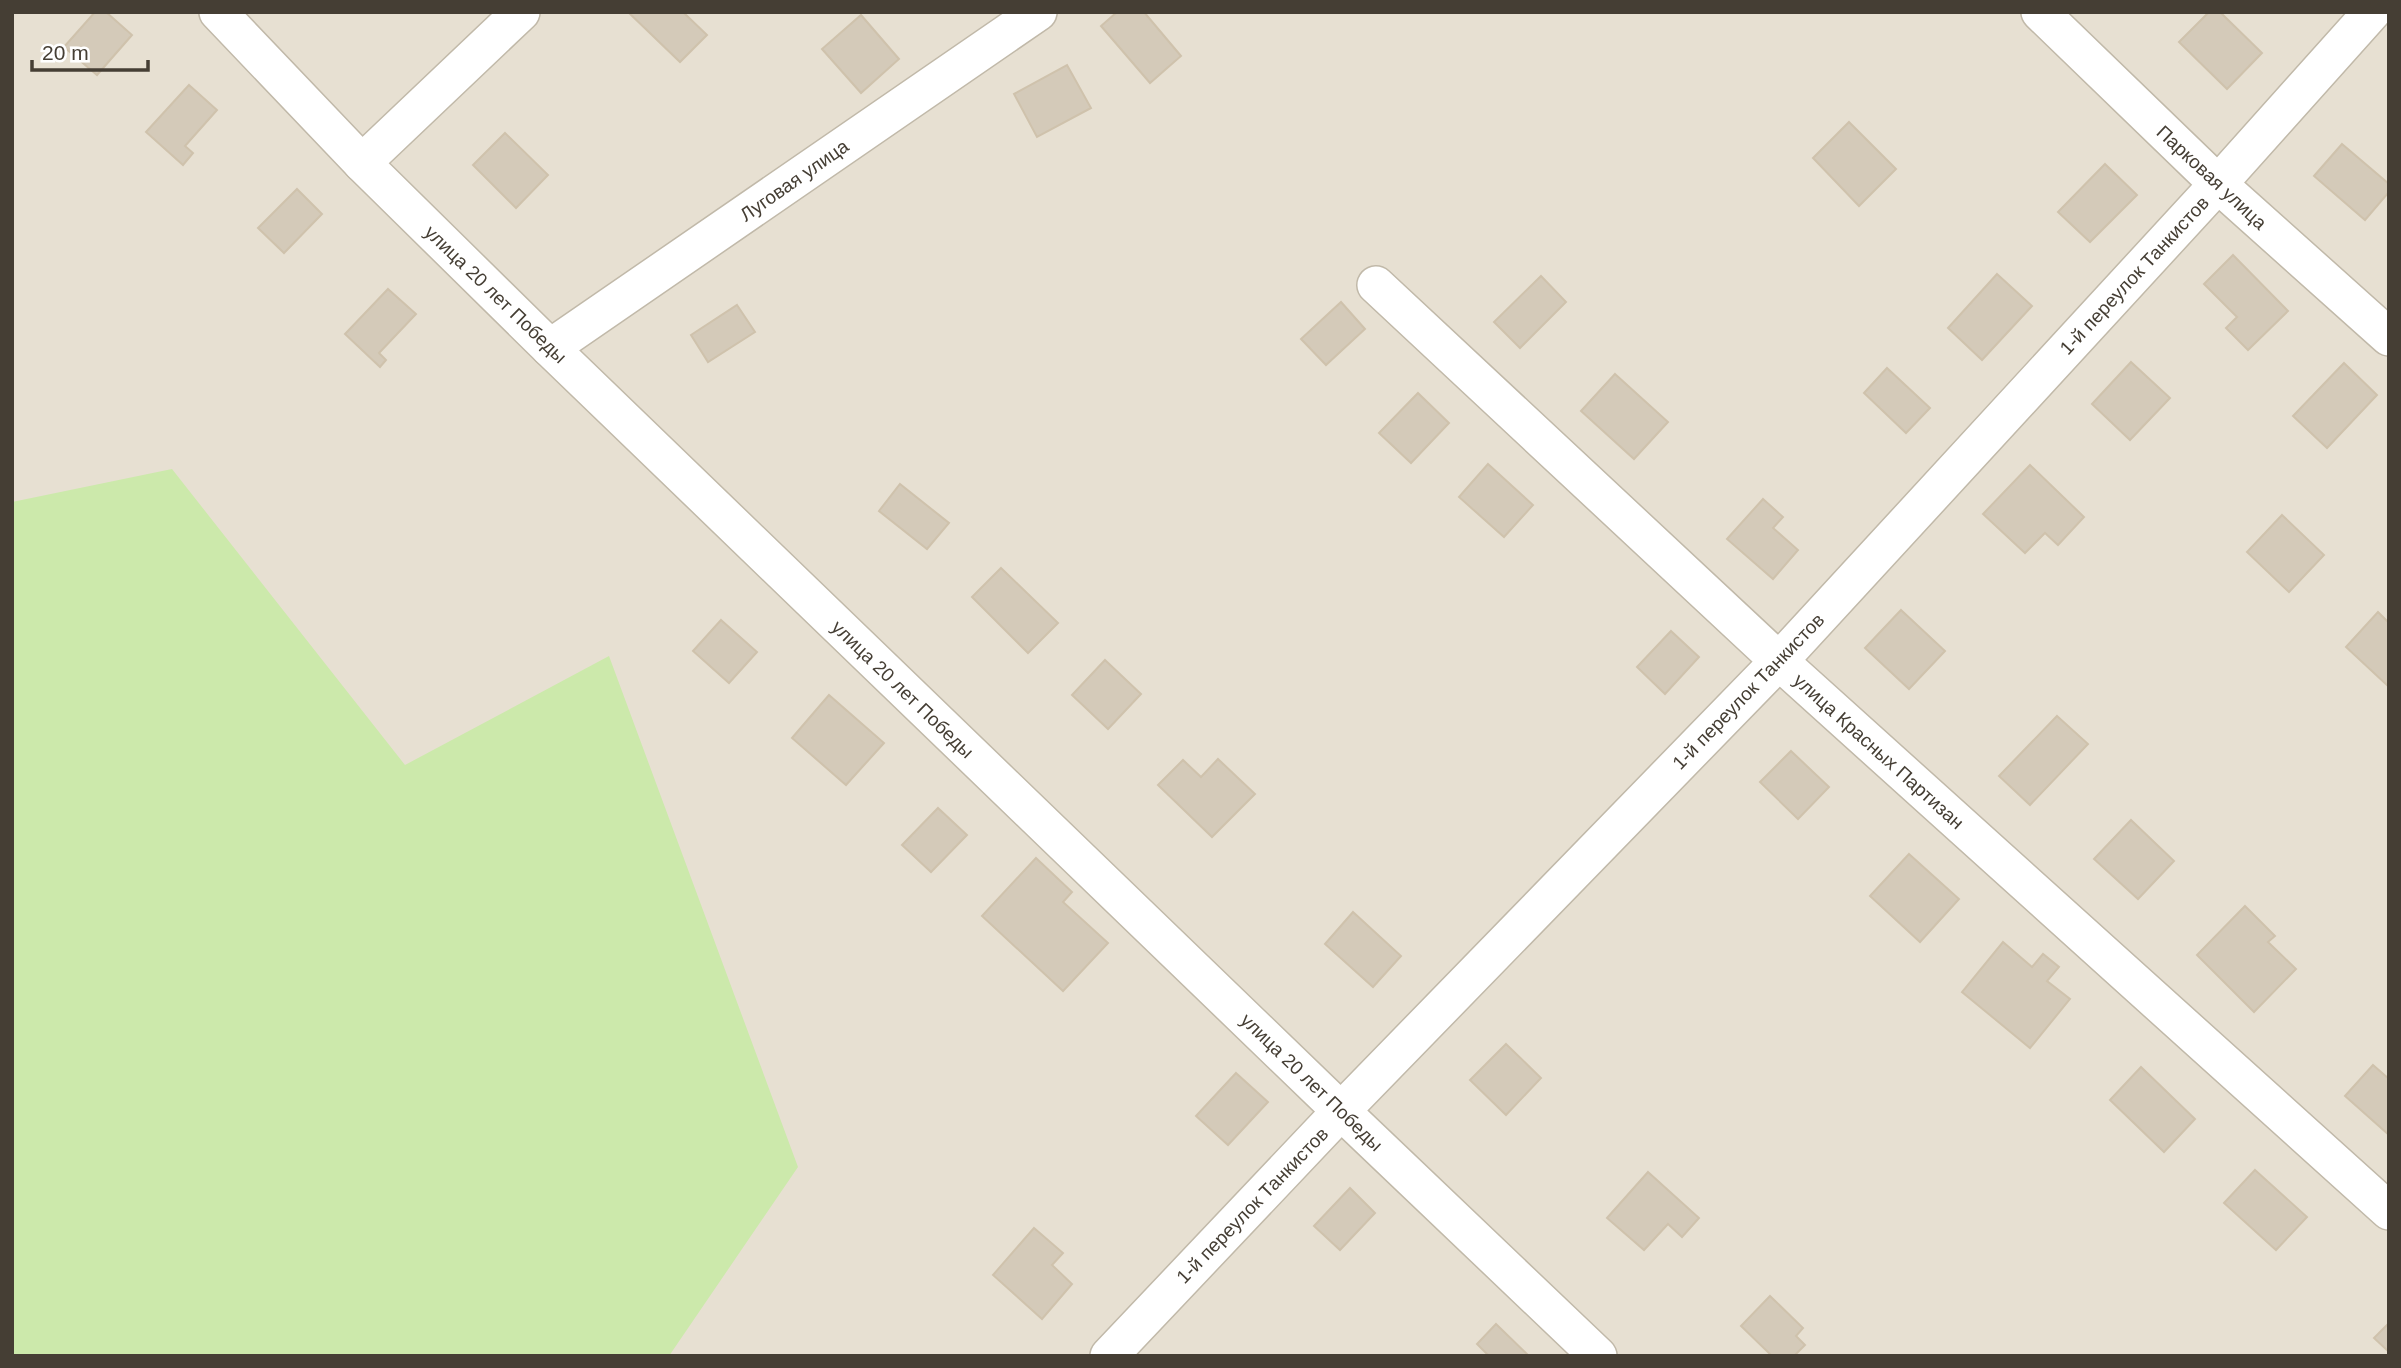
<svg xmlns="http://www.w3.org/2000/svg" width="2401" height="1368" font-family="Helvetica,sans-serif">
<rect width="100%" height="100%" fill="#f3eee4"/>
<rect fill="#e7e0d2" x="12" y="12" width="2377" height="1344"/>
<path fill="#cce9ab" d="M172 469 405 765 609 656 798 1167 669 1356H12V502Z"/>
<g fill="#d4cab9" stroke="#cfc2ac" stroke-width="2">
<path d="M95 12H106L132 35 97 75 64 47Z"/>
<path d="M628 12H683L707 35 680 62Z"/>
<path d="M1117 12H1144L1181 56 1150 83 1101 26Z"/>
<path d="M2209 12H2220L2262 53 2227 89 2179 42Z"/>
<path d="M861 15 899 59 861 93 822 49Z"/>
<path d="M1067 65 1091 108 1037 137 1014 94Z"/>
<path d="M189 85 217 110 185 146 193 153 183 165 146 132Z"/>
<path d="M1849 122 1896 169 1859 206 1813 158Z"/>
<path d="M505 133 548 175 516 208 473 165Z"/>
<path d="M2342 144 2389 184V192L2365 220 2314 176Z"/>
<path d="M2105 164 2137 195 2090 242 2058 212Z"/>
<path d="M297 189 322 214 284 253 258 228Z"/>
<path d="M2233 255 2288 311 2248 350 2226 328 2237 317 2204 284Z"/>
<path d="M1997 274 2032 306 1982 360 1948 328Z"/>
<path d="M1541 276 1566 302 1520 348 1494 322Z"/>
<path d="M388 289 416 314 379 353 386 360 380 367 345 334Z"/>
<path d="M1341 302 1365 329 1326 365 1301 339Z"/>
<path d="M737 305 755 332 708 362 691 335Z"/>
<path d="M2131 362 2170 398 2130 440 2092 404Z"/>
<path d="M2344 363 2377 395 2327 448 2293 416Z"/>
<path d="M1887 368 1930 408 1906 433 1864 393Z"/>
<path d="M1615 374 1668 422 1634 459 1581 411Z"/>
<path d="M1418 393 1449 423 1411 463 1379 433Z"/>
<path d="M1488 464 1533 505 1504 537 1459 497Z"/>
<path d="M2030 465 2084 517 2058 545 2045 533 2025 553 1983 514Z"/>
<path d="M900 484 949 523 927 549 879 511Z"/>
<path d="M1763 499 1783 517 1773 528 1798 550 1773 579 1727 539Z"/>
<path d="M2282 515 2324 555 2289 592 2247 552Z"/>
<path d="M1001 568 1058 623 1028 653 972 597Z"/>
<path d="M1901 610 1945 651 1909 689 1865 648Z"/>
<path d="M2378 612 2389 623V687L2346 647Z"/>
<path d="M721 620 757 652 729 683 693 651Z"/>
<path d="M1671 631 1699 657 1665 694 1637 667Z"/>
<path d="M1105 660 1141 694 1108 729 1072 695Z"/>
<path d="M829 695 884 743 846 785 792 738Z"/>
<path d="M2057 716 2088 744 2030 805 1999 776Z"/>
<path d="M1791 751 1829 787 1798 819 1760 782Z"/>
<path d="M1218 759 1255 794 1212 837 1158 785 1183 760 1201 777Z"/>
<path d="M938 808 967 835 931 872 902 845Z"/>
<path d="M2131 820 2174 861 2138 899 2094 859Z"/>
<path d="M1909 854 1959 899 1920 942 1870 896Z"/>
<path d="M1036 858 1072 892 1063 902 1108 943 1063 991 982 916Z"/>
<path d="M2245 906 2275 936 2268 942 2296 969 2254 1012 2197 955Z"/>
<path d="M1353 912 1401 956 1373 987 1325 944Z"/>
<path d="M2003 942 2032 967 2043 954 2059 967 2047 981 2070 999 2030 1048 1962 992Z"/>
<path d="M1506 1044 1541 1078 1506 1115 1470 1080Z"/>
<path d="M2373 1065 2389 1079V1135L2345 1096Z"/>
<path d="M2141 1067 2195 1119 2164 1152 2110 1100Z"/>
<path d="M1236 1073 1268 1102 1228 1145 1196 1116Z"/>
<path d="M2255 1170 2307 1217 2276 1250 2224 1203Z"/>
<path d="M1648 1172 1699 1218 1682 1237 1668 1224 1644 1250 1607 1218Z"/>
<path d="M1350 1188 1375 1213 1340 1250 1314 1226Z"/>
<path d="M1034 1228 1063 1253 1052 1265 1072 1284 1042 1319 993 1275Z"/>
<path d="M1770 1296 1803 1328 1796 1336 1805 1345 1794 1356H1772L1741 1326Z"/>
<path d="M2389 1323V1352L2374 1338Z"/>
<path d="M1496 1324 1529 1356H1489L1477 1344Z"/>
</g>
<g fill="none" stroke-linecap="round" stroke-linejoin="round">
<g stroke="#c1b9a9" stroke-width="40">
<g id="minor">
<path d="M218 12 362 163 550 348 1341 1111 1598 1356"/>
<path d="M2040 12 2218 184 2389 337"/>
<path d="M362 163 521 12"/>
<path d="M1376 285 1779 661 2389 1211"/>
<path d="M550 348 1038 12"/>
<path d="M1109 1356 1341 1111 1779 661 2218 184 2372 12"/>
</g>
</g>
<use href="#minor" stroke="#fff" stroke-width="37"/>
</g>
<g text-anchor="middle" stroke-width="5" stroke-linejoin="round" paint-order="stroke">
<g font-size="19" fill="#453e34" stroke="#fff">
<text transform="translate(2212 177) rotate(43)" y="7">Парковая улица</text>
<text transform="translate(794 180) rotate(-35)" y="7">Луговая улица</text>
<text transform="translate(2134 275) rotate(-47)" y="7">1-й переулок Танкистов</text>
<text transform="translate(496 294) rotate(44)" y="7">улица 20 лет Победы</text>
<text transform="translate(903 689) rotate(44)" y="7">улица 20 лет Победы</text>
<text transform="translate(1748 691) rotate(-46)" y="7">1-й переулок Танкистов</text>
<text transform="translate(1879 751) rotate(42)" y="7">улица Красных Партизан</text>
<text transform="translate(1312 1082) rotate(44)" y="7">улица 20 лет Победы</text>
<text transform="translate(1252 1205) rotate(-46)" y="7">1-й переулок Танкистов</text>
</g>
</g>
<rect width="2401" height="1368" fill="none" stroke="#453e34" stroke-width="28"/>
<path d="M32 60v10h116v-10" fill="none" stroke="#453e34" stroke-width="3.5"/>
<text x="42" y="60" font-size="21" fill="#453e34" stroke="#ffffff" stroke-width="5" paint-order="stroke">20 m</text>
</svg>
